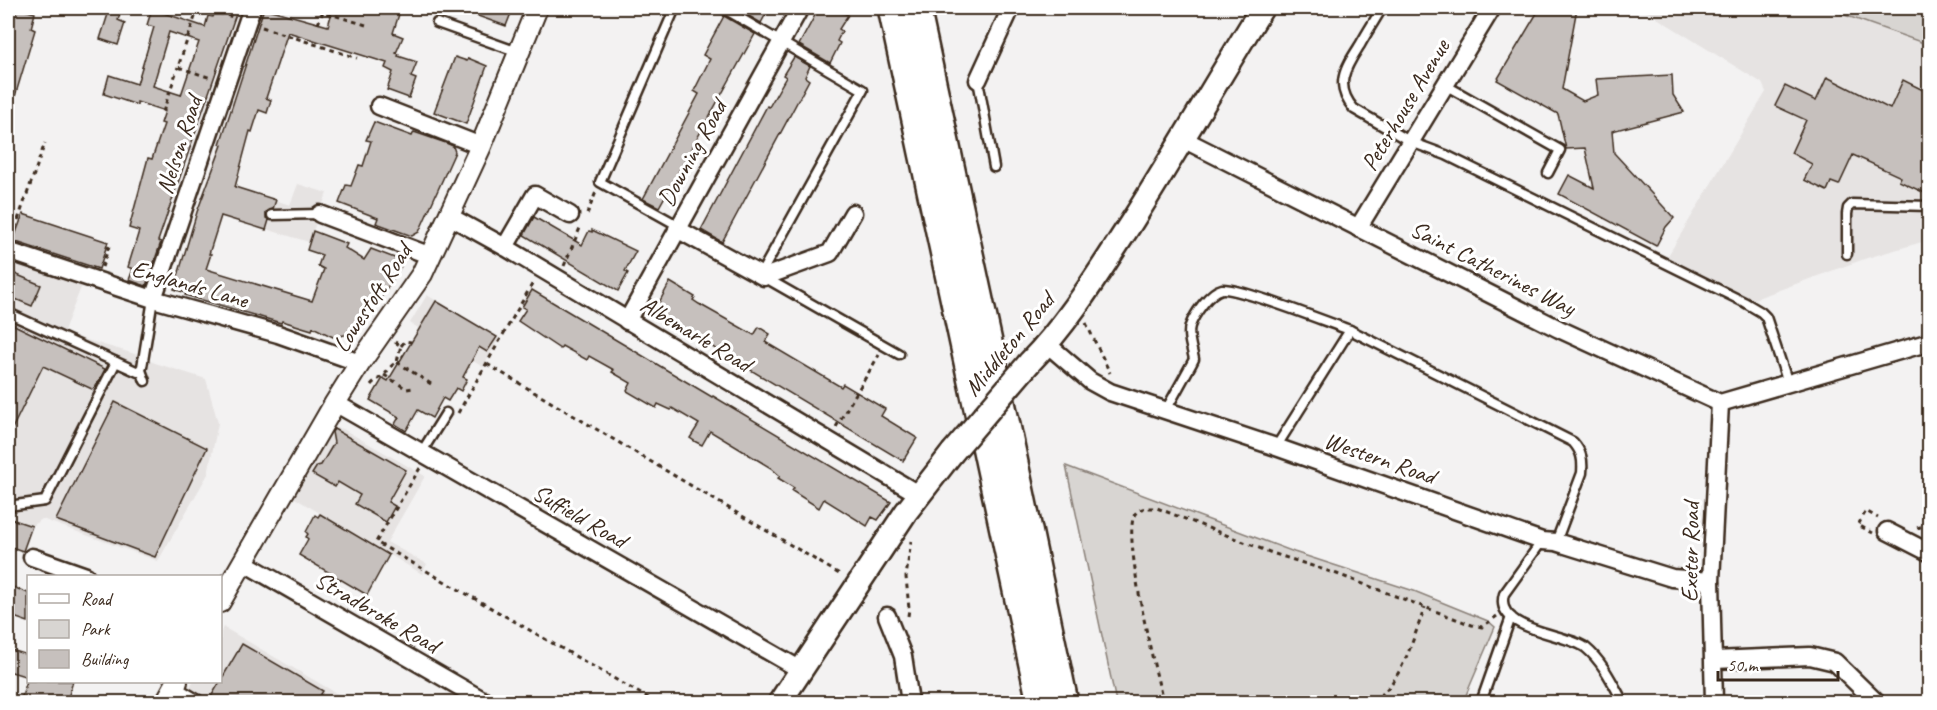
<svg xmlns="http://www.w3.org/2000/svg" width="1937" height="710" font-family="Caveat,sans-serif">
<rect width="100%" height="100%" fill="#f3f2f2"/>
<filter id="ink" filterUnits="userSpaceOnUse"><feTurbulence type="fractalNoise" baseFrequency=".0167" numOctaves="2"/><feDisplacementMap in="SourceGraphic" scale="12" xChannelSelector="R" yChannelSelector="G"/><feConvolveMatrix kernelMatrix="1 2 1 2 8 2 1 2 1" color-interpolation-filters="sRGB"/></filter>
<g filter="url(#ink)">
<g fill="#e6e3e2">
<path d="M1641 8H1825L1929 45V240L1867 258 1749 301 1666 259 1766 92 1762 83Z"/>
<path d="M298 184 327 193 309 242 233 219 242 189 290 205Z"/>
<path d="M8 260 82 285 63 333 135 354 155 363 206 379 218 423 208 474 158 561 42 519 32 526 8 516Z"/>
<path d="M427 295 499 338 483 367 410 323Z"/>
<path d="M333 427 343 429 425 476 387 542 427 564 422 574 293 497Z"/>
<path d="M223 627 343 697 340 702H188L183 700 193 682H220L221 632Z"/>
</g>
<g fill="#d8d5d2" stroke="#8a8078" stroke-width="1.5">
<path d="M1825 8H1929V45Z"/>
<path d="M1066 466 1294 552 1414 591 1488 621 1495 627 1463 702H1116Z"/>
</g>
<g fill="#c6c0bd" stroke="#3b2a1e" stroke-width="1.5" fill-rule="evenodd">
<path d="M17 8 35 13 31 28 35 30 10 113 8 112V39Z"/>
<path d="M110 8H122L118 20 125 23 118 45 100 39Z"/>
<path d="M216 8H238L158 241 161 242 146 286 129 280 133 269 128 267 139 231 129 228 148 158 152 159 164 124 161 123 165 111 137 102V105L104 94 109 75 137 84 154 27 147 25 152 9 205 27 208 16 213 17ZM169 32 199 42 181 95 153 86Z"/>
<path d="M264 8 328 26 333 8H401L393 33 403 37 396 53 399 54 398 56 417 62 411 77 416 79 409 98 387 90 393 72 385 68 387 63 288 32 266 98 271 100 267 113 259 110 252 132 250 131 235 187 276 200 273 209 266 212V218L269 220 266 230 221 216 209 254H211L206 269 312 301 324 269 318 266 322 255 307 250 313 231 347 244 345 248 364 260 371 249 400 260 401 266 364 325 351 334 333 337 313 327 312 330 282 321 281 323 185 295 186 293 174 289 197 212 222 145 220 144Z"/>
<path d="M458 8H513L506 26 458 9Z"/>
<path d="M735 8H769L761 23Z"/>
<path d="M819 8H833L848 15 839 29 842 31 837 41 840 43 830 63 799 45Z"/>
<path d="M1540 8H1577L1562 89 1583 101 1598 95 1596 79 1672 75 1673 95 1684 112 1612 131 1614 153 1674 218 1666 227 1656 246 1559 194 1569 175 1594 188 1585 148 1566 149 1558 114 1497 80Z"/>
<path d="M724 16 755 34 659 207 643 199 699 94 694 91 710 59 703 55Z"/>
<path d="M455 57 467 61 468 58 487 66 466 124 434 112Z"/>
<path d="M794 57 810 66 805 77 809 80 722 242 701 230 767 106 769 107 786 77 783 75Z"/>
<path d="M1827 77 1890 109 1903 80 1929 93V195L1899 181 1901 177 1853 155 1839 185 1831 182 1827 191 1804 180 1812 164 1791 153 1806 120 1775 106 1785 86 1816 101Z"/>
<path d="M374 122 412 136 414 132 446 143 453 146 455 152 419 232 412 236 376 223 378 218 339 203 346 185 351 186 359 165 363 166 371 141 366 140Z"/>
<path d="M23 214 108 242 99 269 13 241Z"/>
<path d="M534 217 582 245 589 231 592 232V230L636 251 625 271 628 273 618 291 524 235Z"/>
<path d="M8 271 41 285 32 306 8 296Z"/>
<path d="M670 282 695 297 693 300 699 304 754 335 759 327 770 334 765 342 841 387 843 384 885 409 881 416 917 438 903 461 654 312Z"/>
<path d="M532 290 712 397 713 396 891 502 878 520 872 517 867 526 824 499 819 508 792 491 794 488 778 478 780 476 771 468 710 431 702 445 696 442 690 438 699 424 672 408 671 410 658 404 656 408 627 391 631 383 612 372 614 370 589 356 587 360 562 346 560 349 518 321 526 309 522 307Z"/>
<path d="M436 301 497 337 487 352 479 347 463 377 467 379 461 391 456 388 448 401 443 398 432 418 418 410 406 431 395 424 399 417 370 400 383 378 388 381Z"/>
<path d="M8 322 105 369 94 390 43 366 8 437Z"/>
<path d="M115 402 207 448 155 557 56 520Z"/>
<path d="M334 429 406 470 388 502 395 506 386 522 355 504 360 495 338 482 335 487 312 474 317 466 321 465 334 443 332 432Z"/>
<path d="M320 514 389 555 367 595 299 555 308 539 306 537 308 534 306 532 315 515 318 517Z"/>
<path d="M8 518 32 526 23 551 8 546Z"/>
<path d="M8 585 28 593V622L8 615Z"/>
<path d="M242 644 323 691 316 702H208Z"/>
<path d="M8 649 28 655V677L8 671Z"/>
<path d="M27 681H73L67 702H20Z"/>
</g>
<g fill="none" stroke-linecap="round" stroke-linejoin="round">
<g stroke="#3b2a1e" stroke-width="13">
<g id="service">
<path d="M675 8 600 182 679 226"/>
<path d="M723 8 863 90 764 268V277L899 354"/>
<path d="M1382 8C1375 20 1367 32 1360 45 1346 67 1333 85 1354 109L1411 142 1446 155 1744 302 1761 312 1766 317 1788 383"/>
<path d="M437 23 518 52"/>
<path d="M978 80 994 167"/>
<path d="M1445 85 1560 150 1548 173"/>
<path d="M272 215 320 214"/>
<path d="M1847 254V214L1848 208 1852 204 1930 206"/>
<path d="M8 313 138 372 142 367 153 299"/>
<path d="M141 370 145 381"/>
<path d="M1166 410 1192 363 1194 359C1192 349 1187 336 1190 326 1194 315 1209 292 1222 289 1239 287 1329 323 1350 330L1573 442C1582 452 1583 460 1582 473L1556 542"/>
<path d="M1276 447 1350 330"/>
<path d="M421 453 446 413"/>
<path d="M8 506 45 501 116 362"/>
<path d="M1542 541 1504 594C1493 631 1567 633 1586 648 1603 662 1613 684 1623 702"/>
<path d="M175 686 202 702"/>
<path d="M1481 702 1511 617"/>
</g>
</g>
<g stroke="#3b2a1e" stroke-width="21">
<g id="minor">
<path d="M978 80 1011 8"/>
<path d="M379 106 481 146"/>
<path d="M1183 139 1559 329 1720 403 1930 342"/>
<path d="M320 214 431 256"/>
<path d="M449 216 505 247 918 494"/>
<path d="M1358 228 1492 8"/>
<path d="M677 229 764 277 830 253 853 213"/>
<path d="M505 247 535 195 570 215"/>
<path d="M8 251 153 299 278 334 360 363"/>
<path d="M153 299 252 8"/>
<path d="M627 321 800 8"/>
<path d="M1047 344 1090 381 1110 392 1276 447 1542 541 1556 542 1672 578 1711 581"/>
<path d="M335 403 801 670"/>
<path d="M1887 531 1930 553"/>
<path d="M32 557 86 576"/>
<path d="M243 562 486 702"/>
<path d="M887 616 903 656 910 702"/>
<path d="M1714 660 1810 656 1835 662 1876 702"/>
<path d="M1714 702 1711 581 1720 403"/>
</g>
</g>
<g stroke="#3b2a1e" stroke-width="24">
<g id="tertiary">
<path d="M220 602 335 403 360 363 422 274 481 146 537 8"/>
<path d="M166 702 177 682"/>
</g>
</g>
<g stroke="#3b2a1e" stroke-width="27">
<g id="secondary">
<path d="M1029 363C1069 322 1099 272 1131 223 1176 152 1218 79 1262 8"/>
<path d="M780 702 906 512 952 453"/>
</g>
</g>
<g stroke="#3b2a1e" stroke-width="32">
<g id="trunk">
<path d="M892 8 1041 702"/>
<path d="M916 8 1010 444 1064 702"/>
</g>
</g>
<g stroke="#3b2a1e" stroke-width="3" stroke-dasharray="4.5 4.5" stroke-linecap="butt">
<path d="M198 8 178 67 211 78"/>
<path d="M201 8 233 17"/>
<path d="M310 8 366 25"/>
<path d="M318 24 323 11"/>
<path d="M262 27 357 58"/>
<path d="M163 112 178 67"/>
<path d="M587 214 596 192"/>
<path d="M12 237 45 143"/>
<path d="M564 266 580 228"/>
<path d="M102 267 109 246"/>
<path d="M1086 323 1110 373"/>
<path d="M395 342 401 346 399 353 403 356"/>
<path d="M401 346 405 341 411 342"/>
<path d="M397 362 431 384"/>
<path d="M487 364 841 575"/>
<path d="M384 375 407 389 414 388"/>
<path d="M371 385C375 380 378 380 383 376 389 371 387 368 397 362L399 353"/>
<path d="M458 413 534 281"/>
<path d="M836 427 879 355"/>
<path d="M420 468 376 542 655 702"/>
<path d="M1917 528 1927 525 1930 526"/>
<path d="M1873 533 1858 525 1866 511 1878 518"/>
<path d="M908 616 909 609 906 577 911 541"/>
<path d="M1163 702C1156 673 1121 534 1135 514 1140 507 1149 508 1157 508L1272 553 1337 574 1472 625 1482 627 1497 616"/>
<path d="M1373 702C1403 680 1412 641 1425 607"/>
</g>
<use href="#service" stroke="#fff" stroke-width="8"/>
<use href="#minor" stroke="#fff" stroke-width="16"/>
<use href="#tertiary" stroke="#fff" stroke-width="20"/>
<use href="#secondary" stroke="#fff" stroke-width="22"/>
<use href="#trunk" stroke="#fff" stroke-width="27"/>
<g stroke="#3b2a1e" stroke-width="27" stroke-linecap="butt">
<path id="secondary-bridge" d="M952 453 1029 363"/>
</g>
<use href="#secondary-bridge" stroke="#fff" stroke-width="22"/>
</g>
</g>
<g text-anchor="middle" stroke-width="6" stroke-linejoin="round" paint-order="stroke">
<g font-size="24" fill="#3b2a1e" stroke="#fff">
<text transform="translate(1405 105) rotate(-59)" y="8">Peterhouse Avenue</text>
<text transform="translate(179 145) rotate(-72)" y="8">Nelson Road</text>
<text transform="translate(692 153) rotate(-61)" y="8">Downing Road</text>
<text transform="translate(1493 268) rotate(27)" y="8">Saint Catherines Way</text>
<text transform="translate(190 284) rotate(16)" y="8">Englands Lane</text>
<text transform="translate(372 298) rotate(-57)" y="8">Lowestoft Road</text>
<text transform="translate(696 334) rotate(31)" y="8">Albemarle Road</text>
<text transform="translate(1009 344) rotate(-50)" y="8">Middleton Road</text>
<text transform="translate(1380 458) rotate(19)" y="8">Western Road</text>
<text transform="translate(580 516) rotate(30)" y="8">Suffield Road</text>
<text transform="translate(1690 552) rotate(-89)" y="8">Exeter Road</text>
<text transform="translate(377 612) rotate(30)" y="8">Stradbroke Road</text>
</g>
</g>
<rect width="1937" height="710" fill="none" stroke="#fff" stroke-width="30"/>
<rect x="15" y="15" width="1907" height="680" fill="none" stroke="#3b2a1e" stroke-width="2" filter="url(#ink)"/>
<rect x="27" y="575" width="195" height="108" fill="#ffffff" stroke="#b1aaa5" stroke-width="1.5"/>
<rect x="39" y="594" width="30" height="9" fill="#ffffff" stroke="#b1aaa5" stroke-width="1.5"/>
<text x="81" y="605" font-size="18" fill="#3b2a1e">Road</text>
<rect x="39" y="620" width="30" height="18" fill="#d8d5d2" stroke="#b1aaa5" stroke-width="1.5"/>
<text x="81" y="635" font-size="18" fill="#3b2a1e">Park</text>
<rect x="39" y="650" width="30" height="18" fill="#c6c0bd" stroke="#b1aaa5" stroke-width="1.5"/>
<text x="81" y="665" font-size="18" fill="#3b2a1e">Building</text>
<path d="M1718 671v9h120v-9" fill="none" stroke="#3b2a1e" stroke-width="3"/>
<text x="1727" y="671" font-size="18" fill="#3b2a1e" stroke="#ffffff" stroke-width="4.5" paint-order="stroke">50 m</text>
</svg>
